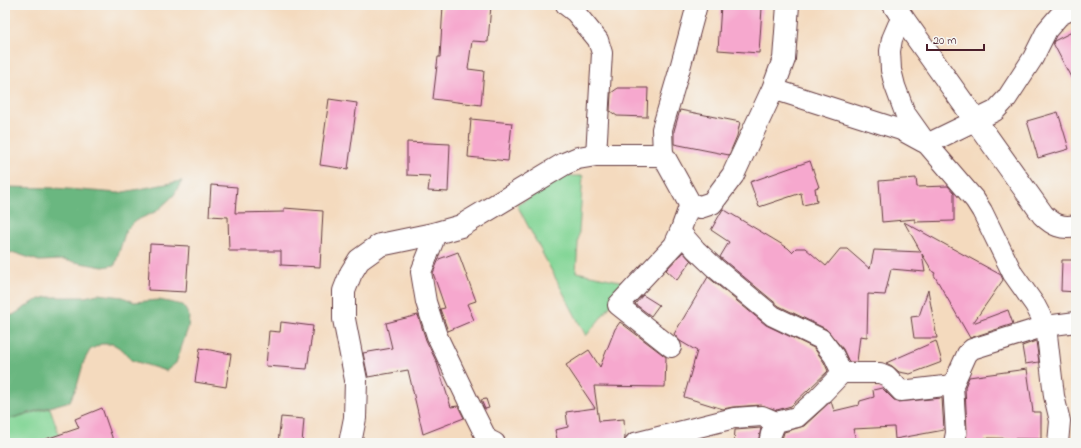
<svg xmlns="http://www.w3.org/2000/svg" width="1081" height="448" font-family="'Indie Flower',sans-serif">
<rect width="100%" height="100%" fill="#f6f6f2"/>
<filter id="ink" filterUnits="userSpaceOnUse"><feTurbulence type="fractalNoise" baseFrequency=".025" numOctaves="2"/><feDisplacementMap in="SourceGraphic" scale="8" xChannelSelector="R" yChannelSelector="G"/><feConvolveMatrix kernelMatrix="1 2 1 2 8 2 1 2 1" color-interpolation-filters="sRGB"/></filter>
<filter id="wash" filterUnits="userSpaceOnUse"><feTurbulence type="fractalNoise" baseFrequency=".012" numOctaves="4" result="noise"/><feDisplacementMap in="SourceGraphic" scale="16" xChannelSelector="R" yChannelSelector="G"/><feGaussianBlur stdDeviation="0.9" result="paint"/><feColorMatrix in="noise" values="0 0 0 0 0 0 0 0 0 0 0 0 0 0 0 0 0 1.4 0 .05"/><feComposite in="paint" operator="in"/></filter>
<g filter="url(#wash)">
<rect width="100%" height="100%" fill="#f4dabe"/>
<g fill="#84d697" stroke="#677a61">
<path d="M566 176H583L576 272 629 283 586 336 517 205Z"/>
<path d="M50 408 62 443H5V420Z"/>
</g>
<g fill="#6bb780" stroke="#5a6b56">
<path d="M182 181 174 195 157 211 135 221 126 230 115 265 103 267 63 260 39 261 15 253 5 252V187L54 188 118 193Z"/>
<path d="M98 294 123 297 134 302 159 300 183 305 189 316 188 328 176 363 166 371 131 360 123 350 113 344H101L90 350 84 361 77 386 70 401 5 420V316L13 315 35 301 47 297H85Z"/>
</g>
<g id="blocks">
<g fill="#f6a8ce">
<path d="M443 5H491L488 42 472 41 468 69 484 71 481 105 433 99 438 57H440Z"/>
<path d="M721 5 762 8 759 53 718 50Z"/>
<path d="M1076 30V87L1053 43 1054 41Z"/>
<path d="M618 88H648L647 117 617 116 610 111 611 93Z"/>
<path d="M329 99 357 103 348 169 320 165Z"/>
<path d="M680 110 740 122 737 136 729 155 674 144V131Z"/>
<path d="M1058 112 1069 149 1038 158 1027 121Z"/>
<path d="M471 119 512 123 508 161 468 157Z"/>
<path d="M407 142 450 144 448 192 428 191 430 176 407 175Z"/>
<path d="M810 161 819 187 815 188 817 202 803 205 801 193 759 207 750 182Z"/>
<path d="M916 178 917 187 948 186 954 193V221L915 222V219L882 222 879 181Z"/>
<path d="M211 185 237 187 235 213 284 212V208L323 211 320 267 281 265V251H229L228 217 209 216Z"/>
<path d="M723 209 788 248 792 252 796 248H805L826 266 840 249H847L870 269 874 250 921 252 904 222 1001 275 1003 280 973 323 1008 310 1013 324 970 338 934 275 935 273 933 272 922 254 925 272 891 269 885 295 868 294 867 337 860 336 857 362H849L843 349 826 329 779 306 720 257 729 242 711 230Z"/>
<path d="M150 244 189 246 186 292 148 290Z"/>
<path d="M458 252 476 301 467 304 474 320 448 331 440 309 445 308 433 273 439 259Z"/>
<path d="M683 252 691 261 677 280 666 270Z"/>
<path d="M1062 260H1076V292L1061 291Z"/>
<path d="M708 277 766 325 814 348 824 362 828 371 791 406 777 410 761 405 733 407 723 409 684 397 697 351 680 341 674 334Z"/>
<path d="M928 290 937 338H914L911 317 919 316Z"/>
<path d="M643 295 659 305 651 316 635 304Z"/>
<path d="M418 315 426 340 437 363 451 407 458 406 464 418 423 434 408 370 368 377 363 353 392 348 386 323Z"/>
<path d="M281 322 313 326 307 369 266 366 269 331 280 332Z"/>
<path d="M620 322 666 357 665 387 594 386 599 421 624 419 625 437 624 443H558L555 430 568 427 566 412 595 408 566 365 589 350 600 367 615 329Z"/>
<path d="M936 341 942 362 910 374 899 372 892 366 886 363Z"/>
<path d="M1036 341 1039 362 1025 364 1022 346Z"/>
<path d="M200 348 231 354 226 387 195 382Z"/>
<path d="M1027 369 1033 412H1041V439L985 438V443H966L967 432 965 387 969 377Z"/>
<path d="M882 388 893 399 897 402 942 398 944 430 895 439 894 427 853 429 857 443H781L784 432 804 426 831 401 834 411 859 405 860 401 874 397 873 390Z"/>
<path d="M486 399 489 408 485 409 481 400Z"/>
<path d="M102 408 114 443H43V440L79 428 75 419Z"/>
<path d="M281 417 304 419 302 443H278Z"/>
<path d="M761 428 758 443H734L735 430Z"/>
</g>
</g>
</g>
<g filter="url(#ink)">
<use href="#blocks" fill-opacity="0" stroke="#643b41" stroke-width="1"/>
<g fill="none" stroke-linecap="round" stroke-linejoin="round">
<g stroke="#643b41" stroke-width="22">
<g id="street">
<path d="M566 5 575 12 598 40 602 53 596 155"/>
<path d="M904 20 898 25 892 39 890 51 891 70 895 86 905 113 927 144 975 200 982 211 1013 274 1035 305 1046 326 1054 396 1060 421 1058 443"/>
<path d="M773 89 901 130 923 142"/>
<path d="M927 144 995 111 1007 98 1033 58 1047 30 1059 16 1076 7"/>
<path d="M663 155 662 129 680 68 697 5"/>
<path d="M680 232 696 250 715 268 773 316 821 339 834 356 842 373"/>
<path d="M433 234V242L421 272 426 302 437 336 473 411 487 439 495 443"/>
<path d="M671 347 618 305 674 245 680 232 690 204"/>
<path d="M953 385 956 433 954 443"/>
<path d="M635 443 734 418 762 416 776 422"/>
<path d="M769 443 771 434 776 422 797 417 817 399 842 373H880L887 376 901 391 953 385 967 354 972 349 1046 326 1076 322"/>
</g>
</g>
<g stroke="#643b41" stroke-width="24">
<g id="secondary">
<path d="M894 5 904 20 1043 215C1053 225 1062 229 1076 226"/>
<path d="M350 443 355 418 356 380 344 319V291L351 273 359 260 380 245 433 234 461 226 564 164 578 158 596 155H663L690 204 700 207 712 203 733 175 773 89 784 59 788 5"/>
</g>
</g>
<use href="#street" stroke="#fff" stroke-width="20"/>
<use href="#secondary" stroke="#fff" stroke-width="22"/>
</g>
</g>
<rect width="1081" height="448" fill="none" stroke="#f6f6f2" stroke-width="20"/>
<path d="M927 44v6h57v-6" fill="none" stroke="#4a1f2b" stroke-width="2"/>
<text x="933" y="44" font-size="12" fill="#4a1f2b" stroke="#f6f6f2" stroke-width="3" paint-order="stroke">20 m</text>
</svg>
